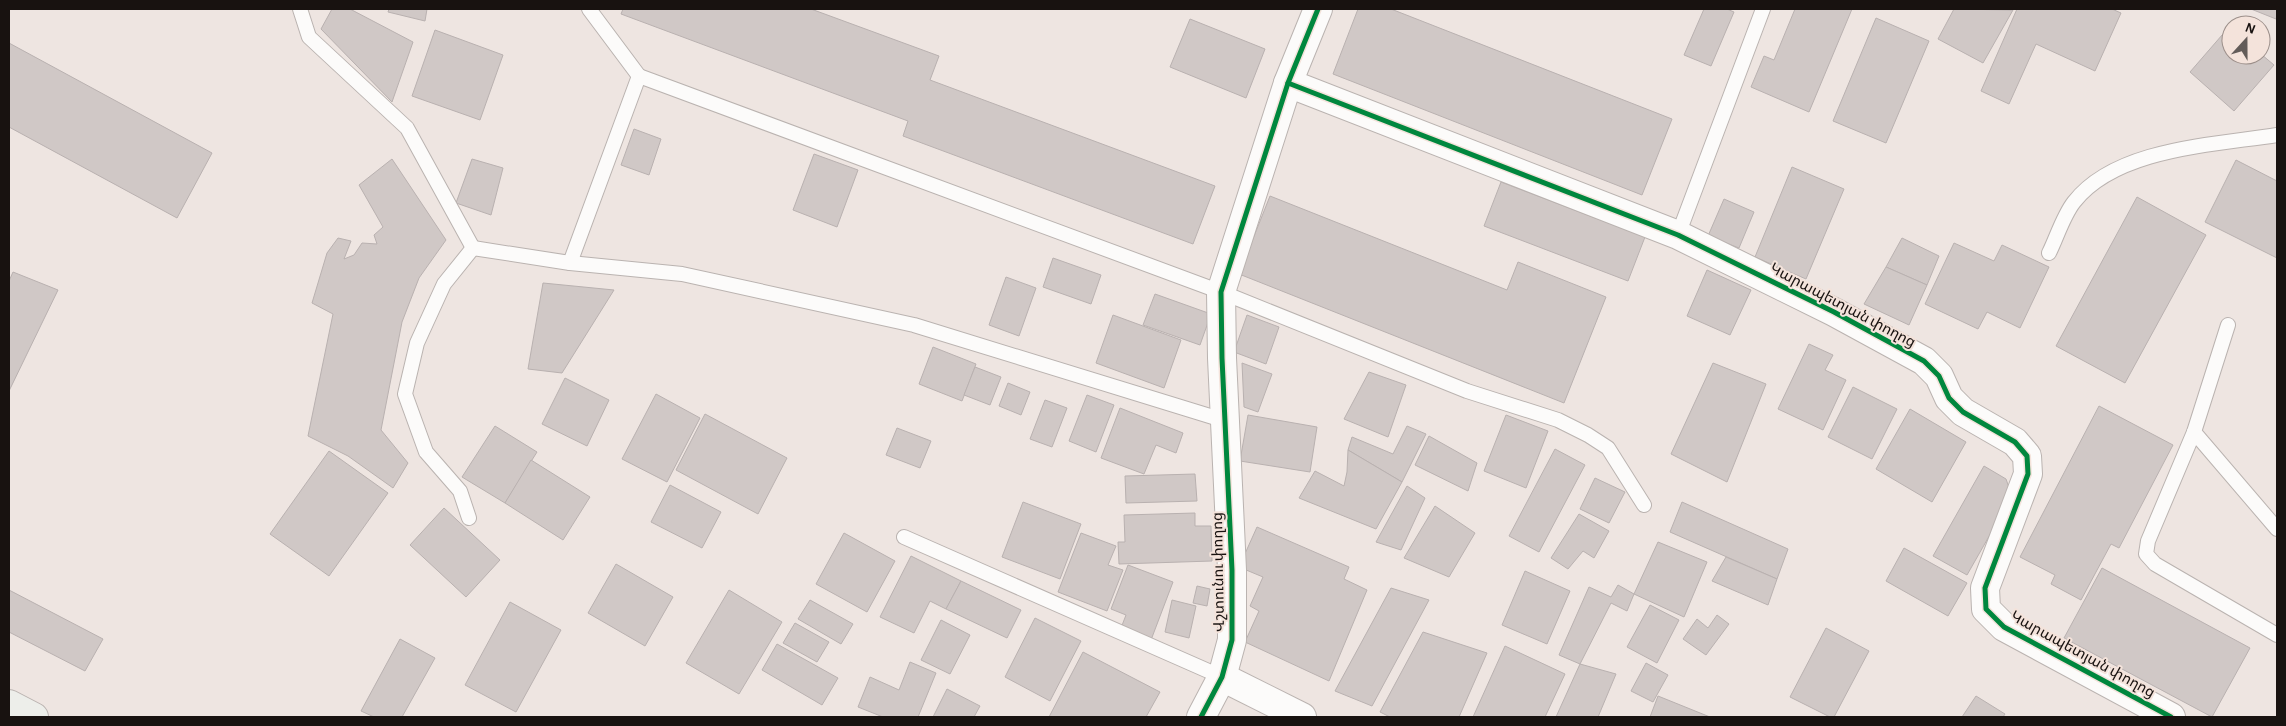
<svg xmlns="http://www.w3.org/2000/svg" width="2286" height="726" font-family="'Alegreya Sans','Noto Sans Armenian',sans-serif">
<rect width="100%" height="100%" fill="#eee5e1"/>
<g fill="#d0c8c6" stroke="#b9b1b0">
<path d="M332 9H350L413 42 392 102 321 29Z"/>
<path d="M389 9H427L425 21 388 12Z"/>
<path d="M623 9H811L939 56 930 80 1215 186 1193 244 903 136 908 121 621 14Z"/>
<path d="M1358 9H1391L1672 119 1642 195 1333 74Z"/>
<path d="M1704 9H1727L1734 12 1711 66 1684 55Z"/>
<path d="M1795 9H1852L1809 112 1751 87 1764 56 1774 60Z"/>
<path d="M1954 9 2013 10 1983 63 1938 39Z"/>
<path d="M2017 9H2112L2121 13 2095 71 2036 44 2009 104 1981 91Z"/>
<path d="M2251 9H2277V15L2276 19Z"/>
<path d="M1876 18 1929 41 1886 143 1833 121Z"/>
<path d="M1190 19 1265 49 1246 98 1170 67Z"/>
<path d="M2229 27 2231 28V55L2261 54 2274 65 2234 111 2190 72Z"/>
<path d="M435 30 503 55 480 120 412 96Z"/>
<path d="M9 43 212 153 177 218 9 127Z"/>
<path d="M634 129 661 139 649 175 621 165Z"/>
<path d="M814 154 858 170 837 227 793 210Z"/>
<path d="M392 159 446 240 419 278 402 322 381 430 408 463 393 488 348 456 308 436 333 314 312 303 327 253 338 238 351 241 344 259 354 255 362 243 377 244 374 235 383 227 359 185Z"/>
<path d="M472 159 503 168 491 215 456 203Z"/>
<path d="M2236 160 2277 181V258L2205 222Z"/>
<path d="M1792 167 1844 189 1806 279 1755 257Z"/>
<path d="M1501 182 1645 237 1628 281 1484 226Z"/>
<path d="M1270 196 1507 290 1518 262 1606 297 1564 403 1239 274Z"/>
<path d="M2137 197 2206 235 2125 383 2056 346Z"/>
<path d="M1724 199 1754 212 1739 248 1708 236Z"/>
<path d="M1902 238 1939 256 1927 285 1886 267Z"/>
<path d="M1954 243 1994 261 2002 245 2049 267 2020 328 1987 312 1978 329 1925 304Z"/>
<path d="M1053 258 1101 275 1091 304 1043 287Z"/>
<path d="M1886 267 1927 285 1909 325 1864 304Z"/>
<path d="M1707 270 1751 290 1730 335 1687 316Z"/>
<path d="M13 272 58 290 9 391V281Z"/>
<path d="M1006 277 1036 288 1019 336 989 325Z"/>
<path d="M543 283 614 290 562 373 528 369Z"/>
<path d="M1155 294 1211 314 1200 345 1143 325Z"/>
<path d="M1113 315 1181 340 1164 388 1096 363Z"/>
<path d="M1247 315 1279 327 1266 364 1234 352Z"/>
<path d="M1809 344 1833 355 1825 370 1846 380 1823 430 1778 409Z"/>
<path d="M933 347 976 364 962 401 919 384Z"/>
<path d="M1242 363 1272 374 1258 412 1244 407Z"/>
<path d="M1713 363 1766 384 1727 482 1671 454Z"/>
<path d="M975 367 1001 377 990 405 964 395Z"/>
<path d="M1369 372 1406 385 1388 437 1344 419Z"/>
<path d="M565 378 609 400 587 446 542 424Z"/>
<path d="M1008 383 1030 392 1021 415 999 406Z"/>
<path d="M1853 387 1897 409 1872 459 1828 437Z"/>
<path d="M656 394 700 418 667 482 622 459Z"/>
<path d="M1087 395 1114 405 1096 452 1069 441Z"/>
<path d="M1045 400 1067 408 1052 447 1030 439Z"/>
<path d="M2099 406 2173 445 2119 548 2111 544 2081 600 2051 584 2055 575 2020 557Z"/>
<path d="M1120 408 1183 433 1176 453 1156 445 1144 474 1101 458Z"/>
<path d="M1910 409 1966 442 1932 502 1876 469Z"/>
<path d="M705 414 787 458 758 514 676 470Z"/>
<path d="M1248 415 1317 427 1310 472 1240 461Z"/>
<path d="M1506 415 1548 431 1526 488 1484 471Z"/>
<path d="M495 426 537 452 505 503 462 477Z"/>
<path d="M1407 426 1426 434 1402 482 1348 450 1352 437 1393 454Z"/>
<path d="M897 428 931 441 920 468 886 455Z"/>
<path d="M1429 436 1477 463 1468 491 1415 465Z"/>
<path d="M1555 449 1585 465 1539 552 1509 536Z"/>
<path d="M1348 450 1402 482 1376 529 1299 498 1315 471 1344 486 1347 472Z"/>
<path d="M329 451 388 493 329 576 270 534Z"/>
<path d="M531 460 590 497 563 540 505 503Z"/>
<path d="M1984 466 2006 479 2012 496 1967 575 1933 556Z"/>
<path d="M1195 474 1197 501 1126 503 1125 476Z"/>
<path d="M1595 478 1625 492 1609 523 1580 509Z"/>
<path d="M670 485 721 512 702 548 651 522Z"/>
<path d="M1407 486 1425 498 1401 550 1376 542Z"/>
<path d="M1023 502 1081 524 1060 579 1002 557Z"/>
<path d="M1682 502 1788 549 1777 579 1670 532Z"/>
<path d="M1435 506 1475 533 1449 577 1404 558Z"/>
<path d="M444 508 500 560 466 597 410 545Z"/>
<path d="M1195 513V526H1211L1212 561 1119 564 1118 542H1125L1124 515Z"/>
<path d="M1579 514 1609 531 1594 558 1583 551 1568 569 1551 558Z"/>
<path d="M1257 527 1349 567 1344 579 1367 590 1329 681 1245 642 1259 611 1250 606 1263 577 1239 567Z"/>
<path d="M844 533 895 561 867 612 816 584Z"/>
<path d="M1081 533 1116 546 1108 565 1123 570 1107 611 1058 592Z"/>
<path d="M1658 542 1707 562 1684 617 1634 594Z"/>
<path d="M1904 548 1967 583 1948 616 1886 581Z"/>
<path d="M911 556 961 581 946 609 930 601 914 633 880 617Z"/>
<path d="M1726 557 1777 579 1768 605 1712 581Z"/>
<path d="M616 564 673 597 645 646 588 613Z"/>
<path d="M1128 565 1173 582 1151 640 1121 628 1126 615 1111 609Z"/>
<path d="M2102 568 2250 648 2212 717 2064 638Z"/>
<path d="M1525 571 1570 591 1547 644 1502 625Z"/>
<path d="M961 581 1021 610 1007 638 946 609Z"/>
<path d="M1618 585 1634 594 1627 611 1611 603 1580 664 1559 655 1589 587 1611 597Z"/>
<path d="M1197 586 1210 589 1207 606 1193 603Z"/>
<path d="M1391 588 1429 600 1372 706 1335 691Z"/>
<path d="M9 590 103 639 85 671 9 632Z"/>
<path d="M729 590 782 622 739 694 686 663Z"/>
<path d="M810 600 853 624 841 644 798 619Z"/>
<path d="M1172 600 1196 606 1189 638 1165 632Z"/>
<path d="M510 602 561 630 516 712 465 685Z"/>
<path d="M1650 605 1679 620 1657 663 1627 647Z"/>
<path d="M1717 615 1729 624 1706 655 1683 639 1697 619 1708 628Z"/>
<path d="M1035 618 1081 641 1050 701 1005 677Z"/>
<path d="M941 620 970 635 950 674 921 660Z"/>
<path d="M795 623 829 642 817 662 783 643Z"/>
<path d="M1826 628 1869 651 1834 717H1830L1790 697Z"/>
<path d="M1423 632 1487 653 1459 717H1390L1380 712Z"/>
<path d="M400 639 435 658 402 717H374L361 711Z"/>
<path d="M777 644 838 678 822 705 762 670Z"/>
<path d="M1505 646 1565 674 1545 717H1473Z"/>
<path d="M1083 652 1160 692 1146 717H1049Z"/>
<path d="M910 662 936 673 918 717H883L858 707 870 677 899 690Z"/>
<path d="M1646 663 1668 675 1653 702 1631 691Z"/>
<path d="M1580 664 1616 674 1598 717H1556Z"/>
<path d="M947 689 980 706 974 717H933Z"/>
<path d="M1658 696 1710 717H1650Z"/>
<path d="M1976 696 2005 714 2003 717H1962Z"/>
</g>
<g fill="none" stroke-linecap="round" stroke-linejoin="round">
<g stroke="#bab3b0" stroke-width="16">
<g id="lane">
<path d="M300 9 309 37 407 128 473 248"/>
<path d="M639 76 1221 292 1467 391 1558 420 1588 435 1608 448 1644 505"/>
<path d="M1678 235 1763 9"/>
<path d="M473 248 570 263 682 274 914 325 1226 421"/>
<path d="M2049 253C2057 237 2063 216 2074 202 2116 148 2214 145 2277 135"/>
<path d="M570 263 639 76 589 9"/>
<path d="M2228 325 2194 432 2148 541 2146 554 2155 564 2277 635"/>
<path d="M2194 432 2277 529"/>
<path d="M469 518 460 491 426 452 405 394 417 343 444 284 473 248"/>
<path d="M904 537 1222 677"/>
</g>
</g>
<g stroke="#bab3b0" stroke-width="30">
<g id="street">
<path d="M1288 83 1678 235 1834 312 1924 361 1939 376 1949 398 1963 412 2015 442 2027 456 2028 474 1985 588 1986 609 2004 627 2171 717"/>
<path d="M1222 677 1302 717"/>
<path d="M1201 717 1222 677 1232 640V570L1222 358 1221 292 1288 83 1318 9"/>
</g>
</g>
<g stroke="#bab3b0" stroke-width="30">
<path id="secondary" d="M9 704 34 717"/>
</g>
<use href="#lane" stroke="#fcfbfa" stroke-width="14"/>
<use href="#street" stroke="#fcfbfa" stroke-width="28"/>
<use href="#secondary" stroke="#edeeea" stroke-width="28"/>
<g stroke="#f4e3db" stroke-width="8">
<g id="cycleway">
<path d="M1288 83 1678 235 1834 312 1924 361 1939 376 1949 398 1963 412 2015 442 2027 456 2028 474 1985 588 1986 609 2004 627 2171 717"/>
<path d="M1201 717 1222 677 1232 640V570L1222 358 1221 292 1288 83 1318 9"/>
</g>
</g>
<use href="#cycleway" stroke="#00873e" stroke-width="5"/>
</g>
<g text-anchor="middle" stroke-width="4" stroke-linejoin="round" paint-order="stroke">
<g font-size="15" fill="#181210" stroke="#f4e3db">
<text transform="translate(1843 305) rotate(28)" y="5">Կարապետյան փողոց</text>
<text transform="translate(1218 572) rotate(-91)" y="5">Վշտունու փողոց</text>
<text transform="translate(2083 654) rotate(29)" y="5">Կարապետյան փողոց</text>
</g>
</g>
<rect width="2286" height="726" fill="none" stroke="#181210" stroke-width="20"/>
<g transform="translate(2246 40) rotate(21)"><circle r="24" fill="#f4e3db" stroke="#9c8f8a"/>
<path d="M0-4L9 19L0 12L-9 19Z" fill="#635c59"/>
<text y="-8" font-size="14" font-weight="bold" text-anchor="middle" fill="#181210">N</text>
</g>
</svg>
